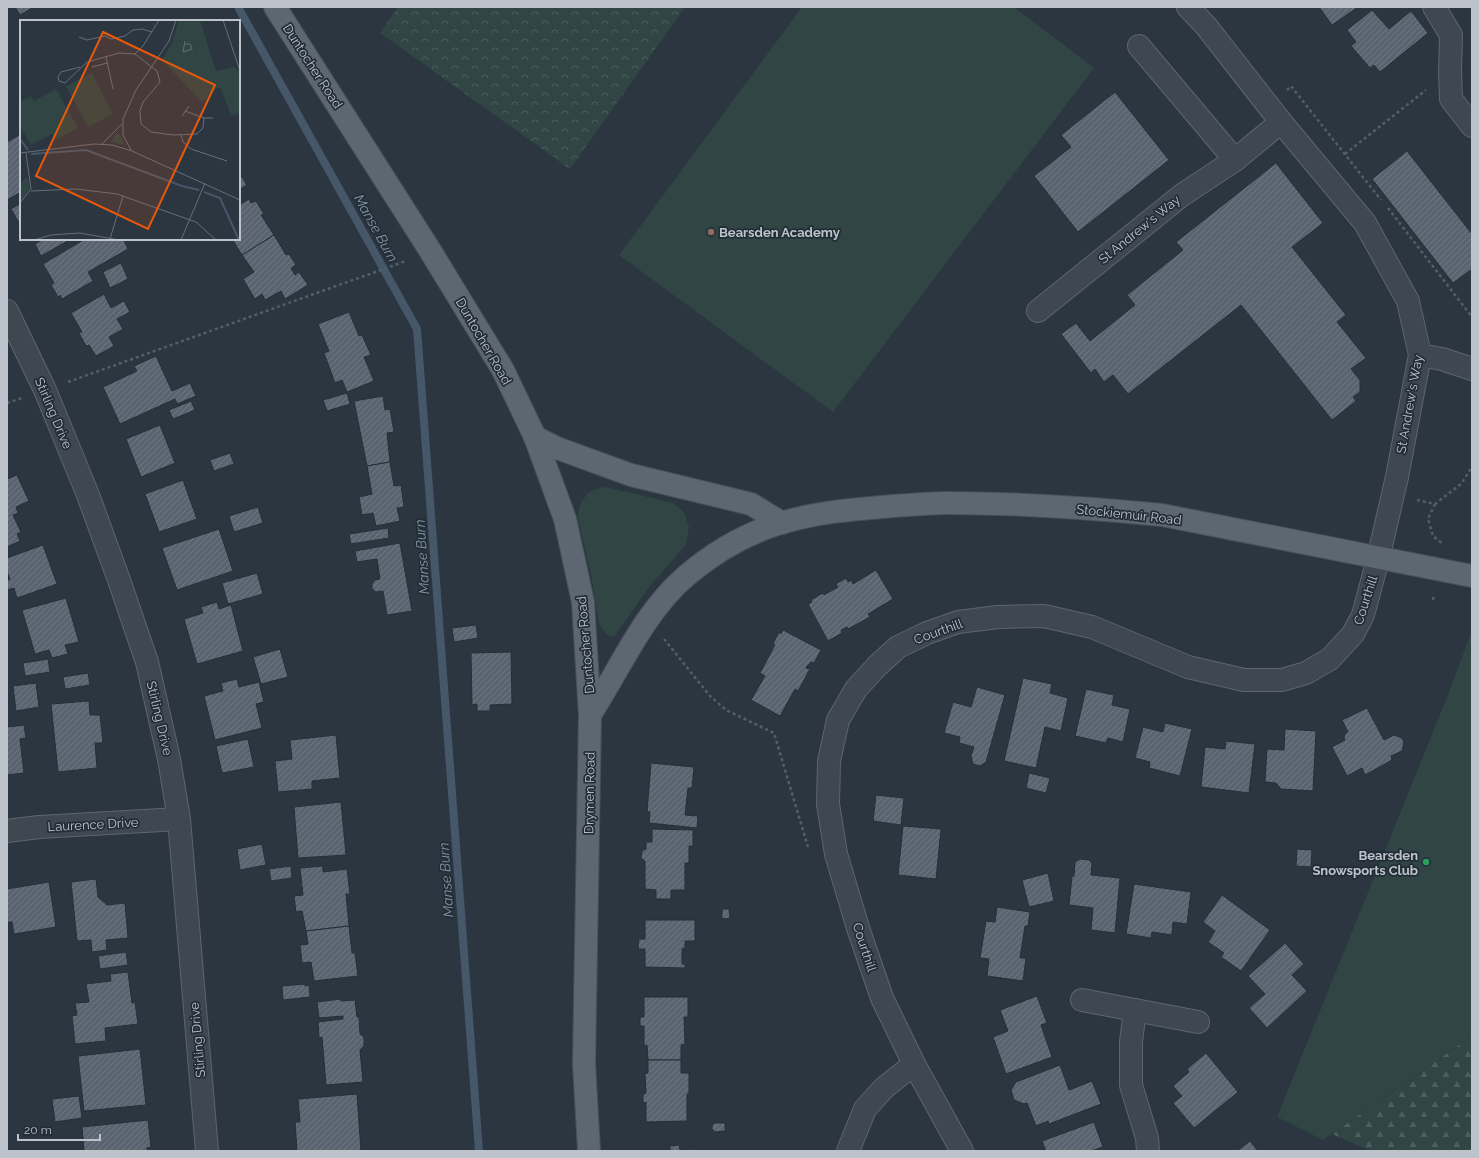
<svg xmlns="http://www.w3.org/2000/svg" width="1479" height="1158" font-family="Raleway,sans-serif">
<defs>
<pattern id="forest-firs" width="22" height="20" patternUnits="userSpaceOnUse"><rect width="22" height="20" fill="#304544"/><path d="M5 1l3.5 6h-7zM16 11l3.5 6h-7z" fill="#4c5e5e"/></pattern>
<pattern id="park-crowns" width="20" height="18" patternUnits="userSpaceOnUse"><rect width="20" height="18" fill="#304544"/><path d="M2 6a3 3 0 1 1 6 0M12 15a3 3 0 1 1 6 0" fill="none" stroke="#4c5e5e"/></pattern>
<pattern id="building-hatch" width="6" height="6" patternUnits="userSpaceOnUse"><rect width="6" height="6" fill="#5a6470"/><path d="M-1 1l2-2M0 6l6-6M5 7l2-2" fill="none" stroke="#707983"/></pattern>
</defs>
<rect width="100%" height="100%" fill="#2b3641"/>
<g fill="#304544">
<path d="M802 7H1014L1094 68 833 412 619 255Z"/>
<path d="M606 487 673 503 684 512 689 527 686 544 649 587 615 636 610 637 604 632 599 623 591 574 578 519 579 508 582 501 588 493 596 489Z"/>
<path d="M1472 630V1035L1455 1048 1323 1140 1277 1117 1450 690Z"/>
</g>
<path fill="url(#forest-firs)" d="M1472 1035V1151H1371L1332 1134 1455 1048Z"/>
<path fill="url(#park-crowns)" d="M398 7H685L570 169 380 33Z"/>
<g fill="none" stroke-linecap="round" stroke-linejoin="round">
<path stroke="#455769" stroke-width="8" d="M238 7 417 329 479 1151"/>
</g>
<g fill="url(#building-hatch)" stroke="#252f38">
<path d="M15 7H34L20 15Z"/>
<path d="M1319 7H1358L1332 25Z"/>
<path d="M1372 10 1389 29 1411 11 1428 33 1380 72 1374 65 1370 68 1351 46 1356 42 1347 30Z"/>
<path d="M1115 92 1169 160 1078 232 1034 176 1071 147 1061 135Z"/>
<path d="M21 134V192L7 200V142Z"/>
<path d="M1407 151 1472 234V269L1453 283 1372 179Z"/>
<path d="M1276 163 1323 223 1292 247 1346 315 1337 322 1366 358 1351 369 1360 380V392L1353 397 1356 401 1332 420 1241 305 1128 394 1113 375 1104 382 1095 369 1091 373 1061 334 1076 323 1090 341 1135 305 1127 295 1183 250 1176 242Z"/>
<path d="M242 177 247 185 239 190V178Z"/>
<path d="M249 199 251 203 256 201 264 214 261 215 274 235 242 255 232 239H239V205Z"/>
<path d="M21 203V226L11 209Z"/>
<path d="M274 235 286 255 289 254 296 265 291 268 295 275 299 272 308 285 285 299 281 291 265 300 262 294 255 299 243 279 254 272 242 255Z"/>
<path d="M44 239H71L41 256 35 244Z"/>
<path d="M85 239H123L128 249 88 272 93 281 62 299 60 295 58 297 51 285 54 283 43 264Z"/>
<path d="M121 263 128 279 110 288 103 272Z"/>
<path d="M104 294 111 308 124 301 130 312 117 319 123 329 109 337 114 346 96 356 89 345 86 346 79 333 82 332 71 313Z"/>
<path d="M349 312 359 336 362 335 371 355 364 357 374 381 347 392 342 380 335 383 324 353 329 351 318 324Z"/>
<path d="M156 356 172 391 190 383 196 396 177 404 175 399 120 424 103 387 137 371 134 366Z"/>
<path d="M347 393 350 404 327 411 323 400Z"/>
<path d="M383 396 385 410 390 409 394 432 387 433 390 462 367 466 354 401Z"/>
<path d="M191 401 195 410 173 419 169 410Z"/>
<path d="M160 425 175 463 141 477 126 439Z"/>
<path d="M230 453 234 464 214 471 210 460Z"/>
<path d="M390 462 394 486 401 485 404 507 397 508 400 521 376 526 373 513 362 515 359 497 372 494 367 466Z"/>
<path d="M17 475 29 501 16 507 18 513 13 515 21 532 17 534 20 541 7 547V479Z"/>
<path d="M183 480 197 519 159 532 145 494Z"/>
<path d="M258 507 263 523 234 532 229 516Z"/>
<path d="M388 528 389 538 351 544 349 534Z"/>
<path d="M219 529 233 571 177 590 162 548Z"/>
<path d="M400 543 412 611 387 615 383 591 376 592 372 589V584L375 580 380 579 377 559 357 562 355 551Z"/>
<path d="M43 545 57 584 17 598 14 588 7 590V581L10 579 7 571V558Z"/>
<path d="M876 570 893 599 868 614 870 617 848 629 847 627 841 630 842 633 828 641 808 604 812 602 811 600 823 593 824 595 838 587 836 584 846 578 848 582 851 580 853 584Z"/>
<path d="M257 573 263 594 228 604 222 583Z"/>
<path d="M66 598 79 642 65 645 68 654 52 658 49 650 35 654 22 610Z"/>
<path d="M217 602 219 609 231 605 243 651 197 664 184 619 203 613 201 607Z"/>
<path d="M476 625 478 638 454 642 452 628Z"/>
<path d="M783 630 821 650 814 663 811 662 807 666 806 668 810 669 798 691 795 689 780 716 751 700 765 676 760 673 775 645 773 644 779 632 781 634Z"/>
<path d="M280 649 288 677 261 684 253 657Z"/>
<path d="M511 652 512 704 490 705V711H477V704L472 705 471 653Z"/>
<path d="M48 659 50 672 25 676 23 663Z"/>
<path d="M88 673 90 685 65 689 63 677Z"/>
<path d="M1023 678 1052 684 1050 693 1068 698 1061 731 1045 727 1036 768 1004 761Z"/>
<path d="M237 679 239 687 259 682 264 702 256 704 262 728 215 740 204 696 223 691 221 683Z"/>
<path d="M36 683 39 707 16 711 13 686Z"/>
<path d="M977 687 1005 695 986 762 980 766 973 764 971 756 974 747 959 743 960 737 944 733 953 702 971 707Z"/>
<path d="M1086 689 1114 695 1112 705 1130 709 1123 742 1108 738 1106 743 1075 736Z"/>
<path d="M89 701 90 715H100L103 743H95L97 768 58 772 51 704Z"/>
<path d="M1367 708 1384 740 1394 735 1402 738 1404 742 1402 751 1391 756 1392 760 1365 775 1362 768 1347 776 1332 747 1345 740 1344 738 1345 734 1348 732 1342 720Z"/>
<path d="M1165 723 1192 729 1180 776 1149 768 1150 762 1135 758 1143 727 1163 732Z"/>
<path d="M24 725 26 738 20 739 24 773 7 775V727Z"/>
<path d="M1285 729 1316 731 1313 791 1281 789 1276 783 1265 782 1267 749 1284 750Z"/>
<path d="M336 735 340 778 312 781V789L278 792 275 761 292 759 290 740Z"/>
<path d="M248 739 254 767 222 773 216 746Z"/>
<path d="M1226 741 1255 744 1249 793 1201 787 1205 747 1225 749Z"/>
<path d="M651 763 694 767 692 788H688L685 815 698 816 697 828 649 823 650 812H647Z"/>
<path d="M1029 773 1050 778 1046 793 1026 788Z"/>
<path d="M876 795 904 798 901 825 873 821Z"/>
<path d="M341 802 346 855 298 858 294 807Z"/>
<path d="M903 826 941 829 936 879 898 875Z"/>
<path d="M652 829 693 830V846H689V863H685V890H671V899H656V890L645 889V861L641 858 642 851 646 849V842H652Z"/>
<path d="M262 844 266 865 240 870 237 849Z"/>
<path d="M1297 849 1312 850 1311 867 1296 866Z"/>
<path d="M1080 859 1089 860 1092 863 1091 875 1120 878 1115 933 1091 930 1093 908 1069 905 1072 876H1074L1075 862Z"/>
<path d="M291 866 292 878 271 881 269 869Z"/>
<path d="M323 866V872L347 869 350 894H346L349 926 306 931 302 911 296 912 294 896 303 895 300 868Z"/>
<path d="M1048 873 1054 901 1029 907 1022 880Z"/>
<path d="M96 879 98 897 107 905 125 903 128 938 106 940 107 950 92 952 91 940 77 941 71 882Z"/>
<path d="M49 882 56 927 14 934 12 922H7V889Z"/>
<path d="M1134 884 1191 892 1187 924 1173 922 1172 935 1152 932 1151 938 1126 934Z"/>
<path d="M1222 895 1270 930 1241 971 1221 957 1224 953 1208 942 1215 931 1203 922Z"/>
<path d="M997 907 1030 912 1028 926H1025L1020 958H1026L1023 981 987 976 989 959 980 958 986 921 995 922Z"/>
<path d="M722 909H729L730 918 722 919Z"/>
<path d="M645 920H695V941H685V948L682 949V964H685V968L645 967V949H638L639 939H645Z"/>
<path d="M349 926 352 953H355L358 976 314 981 311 962 302 963 300 945 308 944 306 931Z"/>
<path d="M1285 943 1304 964 1292 975 1307 991 1267 1028 1249 1008 1265 994 1248 976Z"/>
<path d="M126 952 128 965 100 969 98 956Z"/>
<path d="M128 972 132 1003 135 1002 138 1024 105 1028 106 1041 75 1044 72 1016 77 1015 75 1003 89 1002 86 984 111 981 110 974Z"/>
<path d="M305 984V986L309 985 310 997 283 1000 282 986Z"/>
<path d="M1037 996 1047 1023 1041 1025 1052 1057 1006 1074 993 1037 1008 1031 1000 1010Z"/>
<path d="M644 997H688V1017H684L685 1044 681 1045V1060H648L647 1045 644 1046V1026H640V1017H644Z"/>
<path d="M341 999V1001L355 1000 357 1017H359L360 1034 364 1037V1046L360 1050 363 1082 326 1085 322 1037 319 1038 318 1022 343 1019V1016L319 1018 317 1002Z"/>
<path d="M140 1049 146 1105 84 1111 78 1056Z"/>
<path d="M1206 1053 1238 1092 1194 1128 1173 1103 1182 1096 1173 1086 1189 1072 1187 1069Z"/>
<path d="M648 1060H681V1073H689V1094H687V1121L646 1122V1102L643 1103V1095L646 1093 645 1074 648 1073Z"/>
<path d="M1060 1065 1069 1090 1092 1081 1101 1104 1049 1124 1048 1121 1036 1126 1027 1103 1024 1104 1014 1100 1011 1090 1016 1082Z"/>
<path d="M357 1094 361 1151H297L295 1122H300L298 1099Z"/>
<path d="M79 1096 82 1118 55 1122 52 1099Z"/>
<path d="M148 1120 151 1147 147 1148V1151H84L82 1127Z"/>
<path d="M1094 1122 1103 1147 1091 1151H1046L1042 1141Z"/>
<path d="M714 1123H725V1131L715 1132 712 1129V1126Z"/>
<path d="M1250 1141 1258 1151H1237Z"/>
<path d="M679 1145 680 1150 692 1149V1151H654L670 1150V1146Z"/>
</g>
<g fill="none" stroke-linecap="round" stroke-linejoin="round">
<g stroke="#5d666e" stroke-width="24">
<g id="minor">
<path d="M1434 7 1451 35 1450 71 1451 99 1472 126"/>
<path d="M1139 46 1235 160"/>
<path d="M7 311 45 390 88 495 119 580 147 662 169 759 179 819 207 1151"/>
<path d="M1038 311 1182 195 1235 160 1281 122"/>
<path d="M1420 355 1442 359 1472 369"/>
<path d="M7 831 39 827 179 819"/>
<path d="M1082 1000 1198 1022"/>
<path d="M1135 1010 1131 1042V1085L1147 1138 1148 1151"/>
<path d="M848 1151 865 1109 884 1088 914 1064"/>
<path d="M962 1151 914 1064 882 998 858 928 836 854 828 804 829 761 838 720 856 689 877 666 898 647 927 633 958 622 998 617 1044 616 1092 627 1188 667 1244 680H1282L1306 673 1330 659 1353 634 1363 615 1378 559 1397 477 1420 355 1408 301 1365 223 1281 122 1206 26 1188 7"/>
</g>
</g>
<g stroke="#48515a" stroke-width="24">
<g id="major">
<path d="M275 7 431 252 503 370 535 437 565 519 583 602 590 715 584 1063 589 1151"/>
<path d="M535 437 557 448 631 475 751 504 782 523"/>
<path d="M590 715C620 669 643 613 686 576 713 553 747 533 781 523 817 512 856 509 893 506 911 505 929 503 946 503 1018 503 1090 508 1162 515L1472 576"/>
</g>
</g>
<g stroke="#4f6263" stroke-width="2.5" stroke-dasharray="3 3" stroke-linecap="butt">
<path d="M1287 90 1291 86 1381 200"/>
<path d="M1345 154 1426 90"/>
<path d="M1388 208 1472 317"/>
<path d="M68 382 406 261"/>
<path d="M7 403 22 398"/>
<path d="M1417 500 1435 504 1461 484 1472 467"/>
<path d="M1435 504 1428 519 1433 536 1443 544"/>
<path d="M1433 600 1434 594"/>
<path d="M664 639 710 696 726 710 774 733 808 847"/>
</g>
<use href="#minor" stroke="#3f4851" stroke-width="22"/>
<use href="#major" stroke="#5d6771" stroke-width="22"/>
</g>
<circle fill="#8d6e63" stroke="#232d36" stroke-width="1.5" cx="711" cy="232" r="4"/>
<circle fill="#2e9e5b" stroke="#232d36" stroke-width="1.5" cx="1426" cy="862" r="4"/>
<g text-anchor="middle" stroke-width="3.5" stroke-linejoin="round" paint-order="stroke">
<g font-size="13" fill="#bcc3cb" stroke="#232d36">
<text transform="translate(313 66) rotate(57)" y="5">Duntocher Road</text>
<text transform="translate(1139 229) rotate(-39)" y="5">St Andrew's Way</text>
<text transform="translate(484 341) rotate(60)" y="5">Duntocher Road</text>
<text transform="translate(1409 404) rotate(-80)" y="5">St Andrew's Way</text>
<text transform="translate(54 413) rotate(67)" y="5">Stirling Drive</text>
<text transform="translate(1129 514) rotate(6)" y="5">Stockiemuir Road</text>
<text transform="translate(1365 600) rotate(-72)" y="5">Courthill</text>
<text transform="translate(938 631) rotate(-20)" y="5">Courthill</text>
<text transform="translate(585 645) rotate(-95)" y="5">Duntocher Road</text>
<text transform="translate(160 718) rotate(77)" y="5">Stirling Drive</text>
<text transform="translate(589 793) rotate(-89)" y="5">Drymen Road</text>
<text transform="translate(93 824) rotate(-3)" y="5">Laurence Drive</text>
<text transform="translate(865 947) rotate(72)" y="5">Courthill</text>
<text transform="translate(197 1040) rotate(-95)" y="5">Stirling Drive</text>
</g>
<g font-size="13" font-weight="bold" fill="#bcc3cb" stroke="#232d36" text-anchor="start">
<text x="719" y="237">Bearsden Academy</text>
<text x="1418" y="860" text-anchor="end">Bearsden<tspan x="1418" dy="15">Snowsports Club</tspan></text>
</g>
<g font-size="14" font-style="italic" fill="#8195aa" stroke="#232d36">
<text transform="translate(376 228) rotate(61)" y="5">Manse Burn</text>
<text transform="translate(422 557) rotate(-94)" y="5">Manse Burn</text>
<text transform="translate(446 880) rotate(-94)" y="5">Manse Burn</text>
</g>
</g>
<g transform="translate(20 20)">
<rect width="220" height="220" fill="#2b3641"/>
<path d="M173 19 187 79 182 82 142 40 152 23ZM72 53 93 94 68 107 46 66ZM96 113 100 114 105 125 91 122ZM4 159H8L10 169 0 182V164Z" fill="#304544"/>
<path d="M159 0H180L196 51 214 47 220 52V94L211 95 201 69 197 68 186 78 173 19 152 23Z" fill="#304544"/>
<path d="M36 69 58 108 36 120 32 114 11 125 0 106V82L11 76 14 81Z" fill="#304544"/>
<path fill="none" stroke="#455769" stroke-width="2" d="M0 119 8 130M11 134 66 130 162 166 179 170M184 172 200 178 219 220"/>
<path fill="none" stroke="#656e78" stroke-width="1" d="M203 0 220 51M59 17 67 20 85 16 91 19 105 16 113 10 122 9 132 12M165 24H170L172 29 163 32 165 21M115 34 123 26 139 0M86 37 93 69M60 47 41 52 38 57 39 61 45 63 67 42 99 33 115 34 137 51 140 62 123 82 120 91 121 104 131 112 153 115 177 114 183 108 184 98M72 47 87 43M165 91 184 98H193M162 96 169 86M161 115 163 122 171 129 207 141M82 124 102 104M111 130 103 115V99L116 70 149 21 156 0M0 133 74 124 92 125 112 131 220 180M11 171 56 169 97 174 176 202 196 220M0 183 11 169 6 133M0 192V206M90 219 103 176M14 220 31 215 60 213 99 220M161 220 185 163"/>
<path fill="#e8590c" fill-opacity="0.15" stroke="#e8590c" stroke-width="2" d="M83 12 195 65 128 209 16 156Z"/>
<rect width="220" height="220" fill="none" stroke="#bcc3cb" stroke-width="2"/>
</g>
<rect width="1479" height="1158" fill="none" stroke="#bcc3cb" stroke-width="16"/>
<path d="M18 1134v6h82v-6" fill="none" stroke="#bcc3cb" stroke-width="2"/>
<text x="24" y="1134" font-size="12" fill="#bcc3cb" stroke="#232d36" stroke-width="3" paint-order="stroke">20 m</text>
</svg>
